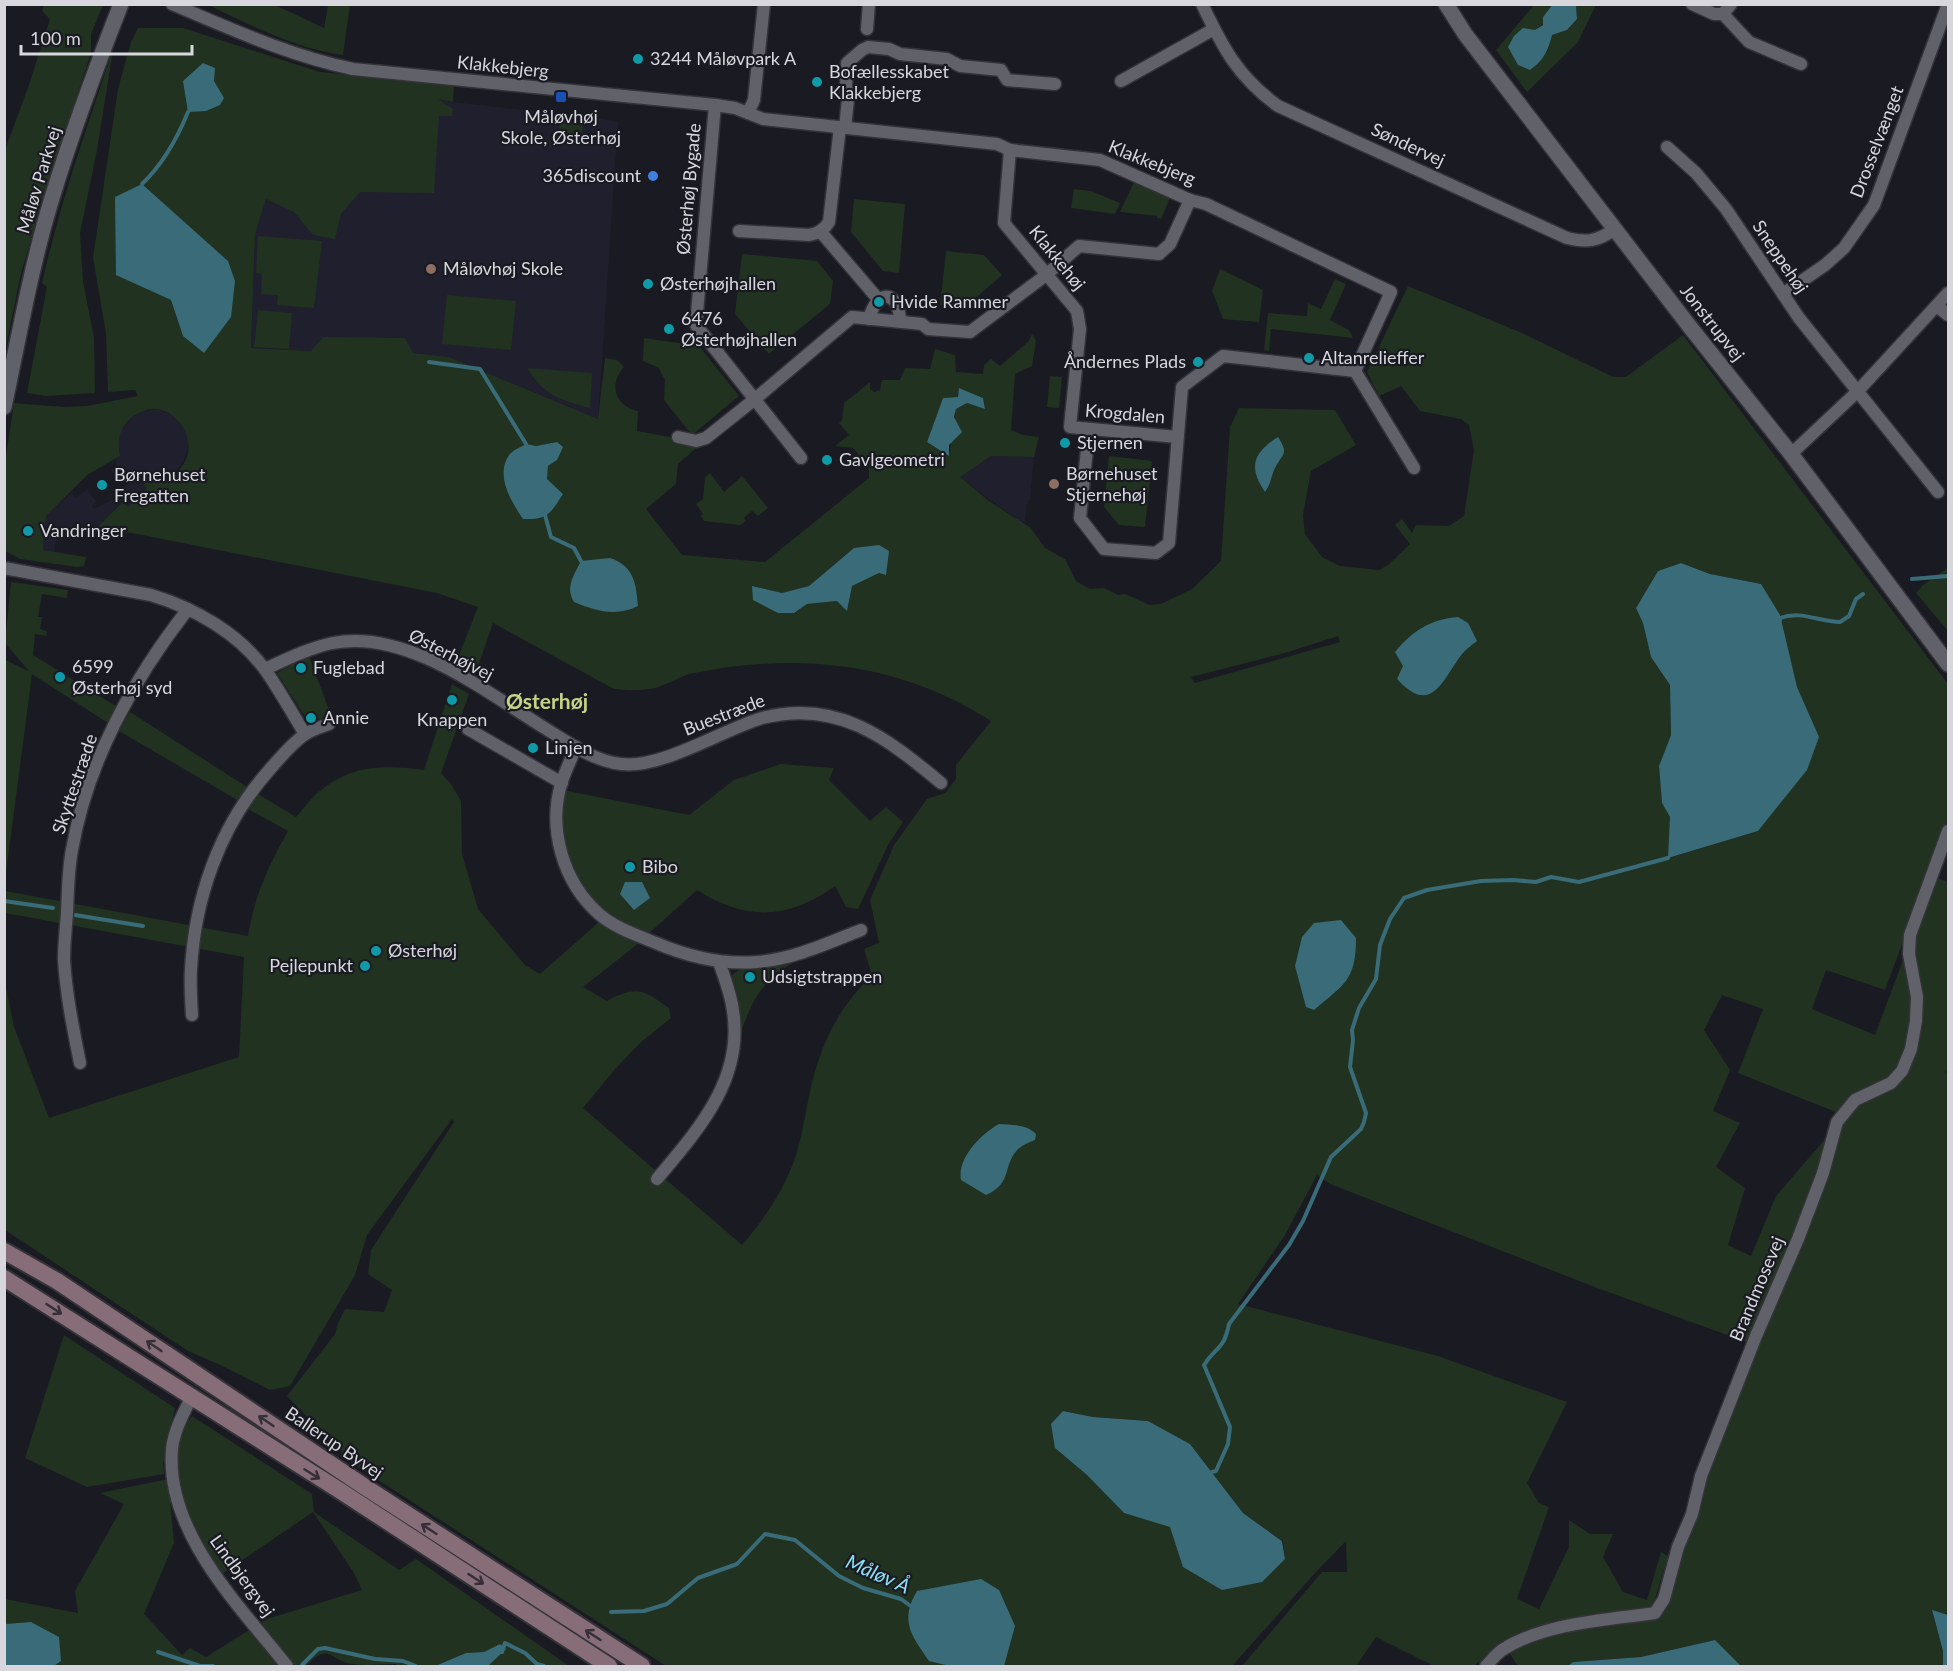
<svg xmlns="http://www.w3.org/2000/svg" width="1953" height="1671" font-family="Lato,sans-serif">
<rect width="100%" height="100%" fill="#1a1a22"/>
<g fill="#201f2d">
<path d="M252 79 436 98 453 102 618 121 598 419 449 357 413 353 311 351 251 348 255 234Z"/>
<path d="M157 409 173 415 182 423 190 441 184 461 175 473 166 478 141 481 148 488 128 507 122 502 96 528V531L71 527 69 534 58 532 54 552 43 550 46 516 71 493 76 497 87 490 96 501 92 505 94 509 114 499 129 482 124 478 119 480 111 470 117 465 115 460 120 456 118 439 121 431 129 420 139 412Z"/>
<path d="M991 456 1034 457 1030 500 1027 501 1025 521 1022 523 959 477Z"/>
</g>
<g fill="#213220" fill-rule="evenodd">
<path d="M44 5H103L91 34V53L44 195 21 273 5 351V150L29 85 50 19 42 11Z"/>
<path d="M208 5H275L324 28 328 5H350L343 55C296 49 250 25 208 5Z"/>
<path d="M1534 5H1553L1543 17V24L1535 30 1547 53 1552 35 1567 30 1577 19 1576 5H1596L1578 42 1527 92 1496 50Z"/>
<path d="M138 28H183L320 72 454 85 453 102 438 99 453 109 452 116H439L434 193 360 192 341 214 335 239 313 235 294 212 266 199 255 234 251 348 311 351 323 337 405 338 413 353 449 357 598 419 605 358 617 360 624 367C608 385 615 406 638 411L637 431 702 443 678 464 676 484 646 509 682 555 765 562 869 478V467L853 448 835 446 849 435 839 423 842 420 844 403 870 382V389L874 392 880 390 882 380H900L905 368 930 369 935 349 955 355 956 372 983 374 984 365 991 359 1000 366 1029 341 1032 334 1036 341 1032 366 1015 374 1011 430 1023 435 1039 437 1034 457 991 456 960 477 989 501 1031 528 1045 548 1065 559 1076 581 1090 589 1104 588 1118 595 1125 594 1150 605 1161 604 1192 589 1221 561 1230 427 1239 408 1335 410 1356 445 1311 471 1303 515 1305 534 1322 557 1340 566 1379 570 1388 565 1410 544 1395 525 1402 519 1412 533 1416 525 1449 526 1464 516 1474 450 1469 425 1461 419 1420 411 1401 386 1379 396 1367 372 1408 286 1522 333 1613 377H1626L1683 335 1948 684V821L1885 990 1826 970 1812 1009 1875 1035 1934 877 1948 882V1071L1945 1072 1948 1073V1615L1932 1611 1943 1651V1666H1741L1715 1640 1641 1657 1573 1662 1568 1666H1518L1503 1644 1474 1666H1434L1376 1637 1356 1666H1242L1322 1572H1347L1346 1541 1315 1573 1232 1666H666L352 1463 287 1396 335 1334 338 1323 345 1309 384 1312 392 1290 368 1274 371 1250 454 1122 452 1119 367 1235 355 1275 290 1386 270 1390 218 1364 188 1351 5 1230 4 978 14 1027 49 1118 239 1057 244 957 5 913V891L248 936C255 894 268 867 288 831L248 809 258 794 296 817C304 808 312 797 321 790 354 764 386 765 424 770L452 684 469 694 441 773 451 784 461 801 462 854 478 909 525 965 540 974 599 922 639 943 583 987 607 1001C637 985 643 990 669 1008L671 1018 640 1043 616 1068 583 1108 742 1245C765 1218 785 1189 796 1155 803 1133 806 1109 811 1087 822 1041 838 1009 872 975L864 949 879 943 870 900 894 845 927 799 945 793 956 779V765L991 721C906 666 809 653 711 670 704 672 696 672 689 674 677 678 666 685 655 688 641 691 627 690 614 689L493 623 476 672 457 660 478 607 437 593 132 533 96 531V528L123 502 128 507 147 488 141 481C150 481 160 481 168 477 215 455 172 384 131 418 119 428 117 442 120 456L87 475 46 516 43 550 86 557 84 566 77 567 20 559 5 551V463L14 403 63 407 87 406 138 396 135 390 108 392 106 333 93 258 118 89 131 42ZM142 184 228 261 183 336 171 300 116 274ZM959 388 983 398 985 409 967 403 956 409 949 456 927 442 943 398 958 397ZM557 442V460L548 466 547 479 563 494 552 510 539 519 526 444 536 446ZM854 548 886 575 879 573 852 586 847 610 837 601 807 604 794 613 753 586 782 593 809 586ZM1681 563 1710 574 1761 584 1790 694 1758 831 1669 858 1670 817 1662 803 1659 766 1671 735 1670 685 1651 657 1643 623 1636 608 1658 571ZM1338 636 1340 642 1195 683 1191 677 1285 653ZM1722 995 1763 1009 1738 1073 1846 1116 1835 1144 1826 1138 1776 1196 1751 1256 1728 1245 1745 1188 1716 1167 1740 1123 1713 1111 1730 1070 1704 1030ZM1317 1175 1330 1184 1600 1289 1755 1345C1722 1429 1687 1513 1670 1603L1654 1602 1668 1556 1661 1552 1647 1600 1623 1592 1603 1557 1613 1534H1590L1569 1520V1547L1539 1609 1517 1599 1549 1507 1539 1503 1527 1483 1567 1402 1438 1356 1238 1304 1285 1235ZM1063 1411 1093 1417 1148 1421 1190 1444 1243 1513 1283 1541 1285 1559 1124 1513 1087 1475 1055 1448Z"/>
<path d="M113 50 97 150 80 233 83 281 94 338 95 393 46 396 27 393 47 287 42 283C60 203 87 127 113 50Z"/>
<path d="M583 122 582 137H577L575 142 558 140 560 123Z"/>
<path d="M1134 182 1170 198 1161 219 1157 218V216L1120 212Z"/>
<path d="M1074 189 1091 191 1120 203 1115 214 1071 208Z"/>
<path d="M854 199 905 204 899 273 883 271 851 232Z"/>
<path d="M258 236 322 241 314 308 277 305 278 295 261 294 262 274 256 273Z"/>
<path d="M946 251 984 255 1002 275 964 308 940 305Z"/>
<path d="M742 254 817 261 833 281 830 304 769 354 735 314Z"/>
<path d="M1220 269 1263 290 1259 322 1223 319 1212 291Z"/>
<path d="M1335 279 1346 284 1330 320 1349 330 1353 338 1271 329 1269 351 1264 350 1268 313 1307 316 1308 303 1321 309Z"/>
<path d="M447 295 516 301 511 350 442 344Z"/>
<path d="M258 310 292 313 289 349 254 347Z"/>
<path d="M644 338 699 346 739 396 692 435 664 400 665 380 659 368 643 361Z"/>
<path d="M527 368 592 373 590 408C558 399 546 397 527 368Z"/>
<path d="M1050 376 1062 377 1059 408 1047 407Z"/>
<path d="M1109 456 1152 461 1145 527 1119 525 1104 507Z"/>
<path d="M710 473 724 492 742 476 768 508 758 516 752 511 744 518 746 521 740 525 704 521 701 516 703 514 696 504 703 499 705 477Z"/>
<path d="M1948 568V631L1916 593 1923 585Z"/>
<path d="M11 582 68 590 67 598 42 594 38 617H42L40 629 46 631 47 636 35 634 33 655 119 708 111 725 32 674 5 881 6 660 30 672 5 643Z"/>
<path d="M309 656 331 715 309 723 277 673Z"/>
<path d="M130 712 247 787 239 801 119 731Z"/>
<path d="M781 764 834 768 829 780 870 821 886 807 903 822 888 845 858 909 846 907 835 886C788 920 746 921 697 890L646 936 613 920 586 892 570 865 560 821 563 790 689 815 734 780Z"/>
<path d="M793 962C760 986 755 994 741 1032L738 996 732 976 734 973 741 969 764 968Z"/>
<path d="M64 1335 175 1408 163 1463 164 1474 87 1487 25 1458Z"/>
<path d="M192 1416 312 1494 314 1512 399 1570 416 1559 569 1666H488L505 1649 500 1644 484 1652 466 1653 435 1666H397L396 1664C382 1664 366 1666 352 1664 329 1661 330 1641 306 1666H54L61 1661 31 1622 5 1624V1599L78 1613 75 1591 124 1504 100 1493 168 1479 174 1543 144 1614 182 1655 190 1648 206 1657 267 1619 362 1590 354 1573 313 1512 222 1574C216 1566 207 1557 202 1548 183 1513 164 1451 192 1416Z"/>
</g>
<g fill="#396c78">
<path d="M1553 4 1576 5 1577 19 1567 30 1552 35C1548 51 1544 60 1530 70L1518 65 1508 47 1514 36 1523 28 1535 30 1543 25V17Z"/>
<path d="M203 63 215 68 214 81 224 98 220 105 206 111 188 112 183 81Z"/>
<path d="M142 184 228 261 235 281 231 317 204 353 183 336 171 300 116 275 115 197Z"/>
<path d="M959 388 983 398 985 409 967 403 956 409 954 417 962 432 949 445V456L927 442 943 398 958 397Z"/>
<path d="M1278 437C1289 454 1283 453 1275 468 1271 476 1271 484 1265 492 1248 467 1253 453 1278 437Z"/>
<path d="M557 442 563 447 557 460 548 466 547 479 563 494C550 514 548 520 523 519 511 501 495 476 509 455 513 450 521 447 526 444L536 446Z"/>
<path d="M879 545 889 551 886 575 879 573 852 586 847 611 837 601 807 604 794 613H778L753 600 752 586 782 593 809 586 854 548Z"/>
<path d="M610 558C634 566 636 583 638 606 616 617 596 611 574 602 565 587 574 575 581 561Z"/>
<path d="M1681 563 1710 574 1761 584 1780 615 1797 687 1819 737 1807 770 1758 831 1668 858 1670 817 1662 803 1659 766 1671 735 1670 685 1651 657 1643 623 1636 608 1658 571Z"/>
<path d="M1458 617 1468 623 1477 641C1472 645 1466 649 1462 654 1442 680 1432 717 1397 679L1403 666 1395 652C1412 631 1431 619 1458 617Z"/>
<path d="M625 882H642L650 898 634 910 620 894Z"/>
<path d="M1341 920 1356 938C1356 981 1344 984 1314 1010L1306 1007 1295 966 1302 937 1314 923Z"/>
<path d="M999 1124C1011 1125 1027 1124 1036 1134L1035 1140C1029 1142 1023 1145 1018 1149 1002 1166 1013 1183 986 1195L961 1180C957 1158 981 1134 999 1124Z"/>
<path d="M1063 1411 1093 1417 1148 1421 1190 1444 1243 1513 1282 1541 1285 1559 1262 1582 1222 1590 1183 1567 1170 1527 1124 1513 1087 1475 1055 1448 1051 1424Z"/>
<path d="M981 1579 999 1590 1015 1626 1004 1666H950L929 1661C912 1636 899 1621 917 1591Z"/>
<path d="M1932 1610 1948 1615V1666H1943V1651Z"/>
<path d="M31 1622 59 1637 61 1661 54 1666H5V1624Z"/>
<path d="M1715 1640 1741 1666H1568L1573 1662 1641 1657Z"/>
<path d="M500 1644 506 1649 488 1666H435L466 1653 484 1652Z"/>
</g>
<g fill="none" stroke-linecap="round" stroke-linejoin="round">
<g stroke="#396c78" stroke-width="4">
<path d="M142 184C163 164 177 139 188 112"/>
<path d="M429 362 480 369 526 444"/>
<path d="M545 515 551 537 574 548 581 561"/>
<path d="M1912 579 1948 576"/>
<path d="M1780 620V618C1801 610 1819 622 1840 622L1849 616 1856 599 1863 594"/>
<path d="M4 901 53 908"/>
<path d="M75 915 143 926"/>
<path d="M1212 1472 1216 1471 1228 1444 1230 1427 1204 1365C1216 1346 1224 1350 1229 1324L1289 1245 1303 1221 1331 1157 1361 1129 1364 1122 1366 1113 1350 1067 1353 1040 1352 1030 1359 1008 1376 979 1380 945 1390 919 1404 898 1427 890 1481 881 1513 880 1536 882 1551 877 1579 882 1668 858"/>
<path d="M611 1612 644 1611 667 1604 698 1578 737 1564 765 1534 795 1540 839 1576 863 1588 901 1599 912 1607"/>
<path d="M158 1652 200 1666H213"/>
<path d="M502 1652 505 1643 525 1653 537 1664 544 1666"/>
<path d="M302 1665 318 1649 325 1648 375 1659 403 1661 416 1666"/>
</g>
<g stroke="#343339" stroke-width="15">
<g id="minor">
<path d="M172 4C231 29 290 56 353 69L715 105 735 108 763 119 997 144 1010 150 1100 160 1190 200 1206 204 1391 292 1355 371 1223 356 1182 387 1169 543 1156 553 1104 549 1080 518 1089 429"/>
<path d="M1202 4C1223 48 1238 77 1278 106L1567 238C1587 243 1598 241 1615 229"/>
<path d="M1692 4 1714 14H1723L1731 4"/>
<path d="M1723 14 1749 42 1801 64"/>
<path d="M867 29 869 4"/>
<path d="M1121 81 1214 29"/>
<path d="M715 105 696 325 801 458"/>
<path d="M748 113 754 100 764 4"/>
<path d="M845 128 848 99 846 86 847 63 862 50 868 47 889 49 900 54 947 59 960 66 1001 70 1007 80 1055 84"/>
<path d="M1667 147 1696 173 1726 209 1799 318 1938 492"/>
<path d="M1010 150 1004 223 1077 311 1080 329 1070 427 1177 437"/>
<path d="M739 231 809 235C817 234 824 230 829 222L840 127"/>
<path d="M820 231 878 299"/>
<path d="M1783 294 1825 265 1844 248 1874 205 1948 4"/>
<path d="M1937 306 1948 315"/>
<path d="M869 319C877 288 899 290 900 321"/>
<path d="M1355 371 1414 468"/>
<path d="M678 437 696 441 706 438 755 399 852 317 922 324 928 329 970 332 1046 275 1079 246 1159 254 1170 244 1190 200"/>
<path d="M1791 454 1857 392 1948 293"/>
<path d="M4 568 151 595C194 608 239 633 266 671 280 691 292 713 305 734"/>
<path d="M265 669C287 659 309 648 333 643 406 629 483 690 543 727 566 741 593 761 621 764 662 769 722 730 762 718 837 699 886 737 941 783"/>
<path d="M468 729 562 783"/>
<path d="M576 747C571 759 566 770 562 781 547 828 563 882 599 914 615 928 637 935 656 943 689 957 721 965 757 962 794 959 828 943 861 930"/>
<path d="M192 1015C191 1000 190 984 191 969 195 898 219 829 265 775 277 761 289 746 304 735 311 730 321 727 329 724"/>
<path d="M80 1063C73 1028 66 994 64 959 64 944 66 928 67 913 68 892 68 870 72 850 87 762 134 678 188 609"/>
<path d="M657 1179C697 1131 744 1080 733 1011 731 994 725 979 719 962"/>
<path d="M191 1398C183 1414 174 1431 172 1449 165 1532 239 1605 287 1666"/>
<path d="M1486 1666C1491 1661 1496 1654 1502 1650 1544 1623 1606 1620 1655 1613L1664 1599 1678 1547 1692 1514 1701 1476 1756 1336 1798 1239 1823 1173 1837 1122 1855 1100 1891 1083 1902 1071 1911 1049 1916 1021 1917 997 1909 954 1910 935 1948 831"/>
</g>
</g>
<g stroke="#343339" stroke-width="18">
<g id="tertiary">
<path d="M1446 4 1465 34 1690 327 1791 454 1948 664"/>
<path d="M4 407C19 337 31 266 52 198 72 132 96 68 121 4"/>
</g>
</g>
<g stroke="#343339" stroke-width="20">
<g id="secondary">
<path d="M4 1251 57 1281 365 1487 642 1666"/>
<path d="M4 1278 339 1490 609 1666"/>
</g>
</g>
<use href="#minor" stroke="#61616a" stroke-width="12"/>
<use href="#tertiary" stroke="#61616a" stroke-width="15"/>
<use href="#secondary" stroke="#866d77" stroke-width="16"/>
</g>
<defs><path id="oneway-shaft" d="M-6 0H5M1.5-3L5.5 0L1.5 3" fill="none" stroke-width="1.6" stroke-linecap="round" stroke-linejoin="round" transform="scale(1.5)"/></defs>
<g stroke="#352f37">
<use href="#oneway-shaft" transform="translate(54 1309) rotate(33)"/>
<use href="#oneway-shaft" transform="translate(154 1346) rotate(-146)"/>
<use href="#oneway-shaft" transform="translate(266 1421) rotate(-146)"/>
<use href="#oneway-shaft" transform="translate(312 1474) rotate(32)"/>
<use href="#oneway-shaft" transform="translate(429 1529) rotate(-147)"/>
<use href="#oneway-shaft" transform="translate(476 1579) rotate(33)"/>
<use href="#oneway-shaft" transform="translate(593 1635) rotate(-147)"/>
</g>
<g fill="#0f9aa8" stroke="#1a1a22" stroke-width="2">
<circle cx="638" cy="59" r="6"/>
<circle cx="817" cy="82" r="6"/>
<circle cx="648" cy="284" r="6"/>
<circle cx="879" cy="302" r="6"/>
<circle cx="669" cy="329" r="6"/>
<circle cx="1309" cy="358" r="6"/>
<circle cx="1198" cy="362" r="6"/>
<circle cx="1065" cy="443" r="6"/>
<circle cx="827" cy="460" r="6"/>
<circle cx="102" cy="485" r="6"/>
<circle cx="28" cy="531" r="6"/>
<circle cx="301" cy="668" r="6"/>
<circle cx="60" cy="677" r="6"/>
<circle cx="452" cy="700" r="6"/>
<circle cx="311" cy="718" r="6"/>
<circle cx="533" cy="748" r="6"/>
<circle cx="630" cy="867" r="6"/>
<circle cx="376" cy="951" r="6"/>
<circle cx="365" cy="966" r="6"/>
<circle cx="750" cy="977" r="6"/>
</g>
<rect fill="#1a4fb4" stroke="#1a1a22" stroke-width="2" x="555" y="91" width="12" height="12" rx="3"/>
<circle fill="#3f7fe0" stroke="#1a1a22" stroke-width="2" cx="653" cy="176" r="6"/>
<g fill="#8d6e63" stroke="#1a1a22" stroke-width="2">
<circle cx="431" cy="269" r="6"/>
<circle cx="1054" cy="484" r="6"/>
</g>
<g text-anchor="middle" stroke-width="4.5" stroke-linejoin="round" paint-order="stroke">
<g font-size="18" fill="#d7d7dd" stroke="#1a1a22" text-anchor="start">
<text x="650" y="65">3244 Måløvpark A</text>
<text x="829" y="78">Bofællesskabet<tspan x="829" dy="21">Klakkebjerg</tspan></text>
<text x="561" y="123" text-anchor="middle">Måløvhøj<tspan x="561" dy="21">Skole, Østerhøj</tspan></text>
<text x="641" y="182" text-anchor="end">365discount</text>
<text x="443" y="275">Måløvhøj Skole</text>
<text x="660" y="290">Østerhøjhallen</text>
<text x="891" y="308">Hvide Rammer</text>
<text x="681" y="325">6476<tspan x="681" dy="21">Østerhøjhallen</tspan></text>
<text x="1321" y="364">Altanrelieffer</text>
<text x="1186" y="368" text-anchor="end">Åndernes Plads</text>
<text x="1077" y="449">Stjernen</text>
<text x="839" y="466">Gavlgeometri</text>
<text x="1066" y="480">Børnehuset<tspan x="1066" dy="21">Stjernehøj</tspan></text>
<text x="114" y="481">Børnehuset<tspan x="114" dy="21">Fregatten</tspan></text>
<text x="40" y="537">Vandringer</text>
<text x="72" y="673">6599<tspan x="72" dy="21">Østerhøj syd</tspan></text>
<text x="313" y="674">Fuglebad</text>
<text x="323" y="724">Annie</text>
<text x="452" y="726" text-anchor="middle">Knappen</text>
<text x="545" y="754">Linjen</text>
<text x="642" y="873">Bibo</text>
<text x="388" y="957">Østerhøj</text>
<text x="353" y="972" text-anchor="end">Pejlepunkt</text>
<text x="762" y="983">Udsigtstrappen</text>
</g>
<g font-size="18" fill="#d7d7dd" stroke="#1a1a22">
<text transform="translate(503 67) rotate(6)" y="6">Klakkebjerg</text>
<text transform="translate(1877 142) rotate(-69)" y="6">Drosselvænget</text>
<text transform="translate(1408 145) rotate(25)" y="6">Søndervej</text>
<text transform="translate(1152 163) rotate(22)" y="6">Klakkebjerg</text>
<text transform="translate(39 180) rotate(-73)" y="6">Måløv Parkvej</text>
<text transform="translate(689 189) rotate(-85)" y="6">Østerhøj Bygade</text>
<text transform="translate(1780 257) rotate(56)" y="6">Sneppehøj</text>
<text transform="translate(1057 258) rotate(51)" y="6">Klakkehøj</text>
<text transform="translate(1712 323) rotate(52)" y="6">Jonstrupvej</text>
<text transform="translate(1125 414) rotate(5)" y="6">Krogdalen</text>
<text transform="translate(451 655) rotate(27)" y="6">Østerhøjvej</text>
<text transform="translate(724 715) rotate(-21)" y="6">Buestræde</text>
<text transform="translate(75 784) rotate(-71)" y="6">Skyttestræde</text>
<text transform="translate(1757 1289) rotate(-67)" y="6">Brandmosevej</text>
<text transform="translate(334 1443) rotate(34)" y="6">Ballerup Byvej</text>
<text transform="translate(242 1576) rotate(54)" y="6">Lindbjergvej</text>
</g>
<g font-size="20" font-style="italic" fill="#8ae0f6" stroke="#1a1a22">
<text transform="translate(878 1574) rotate(24)" y="7">Måløv Å</text>
</g>
<g font-size="21" font-weight="bold" fill="#c5d387" stroke="#1a1a22">
<text x="547" y="709">Østerhøj</text>
</g>
</g>
<rect width="1953" height="1671" fill="none" stroke="#d7d7dd" stroke-width="12"/>
<path d="M21 45v9h171v-9" fill="none" stroke="#d7d7dd" stroke-width="3"/>
<text x="30" y="45" font-size="18" fill="#d7d7dd" stroke="#1a1a22" stroke-width="4.5" paint-order="stroke">100 m</text>
</svg>
